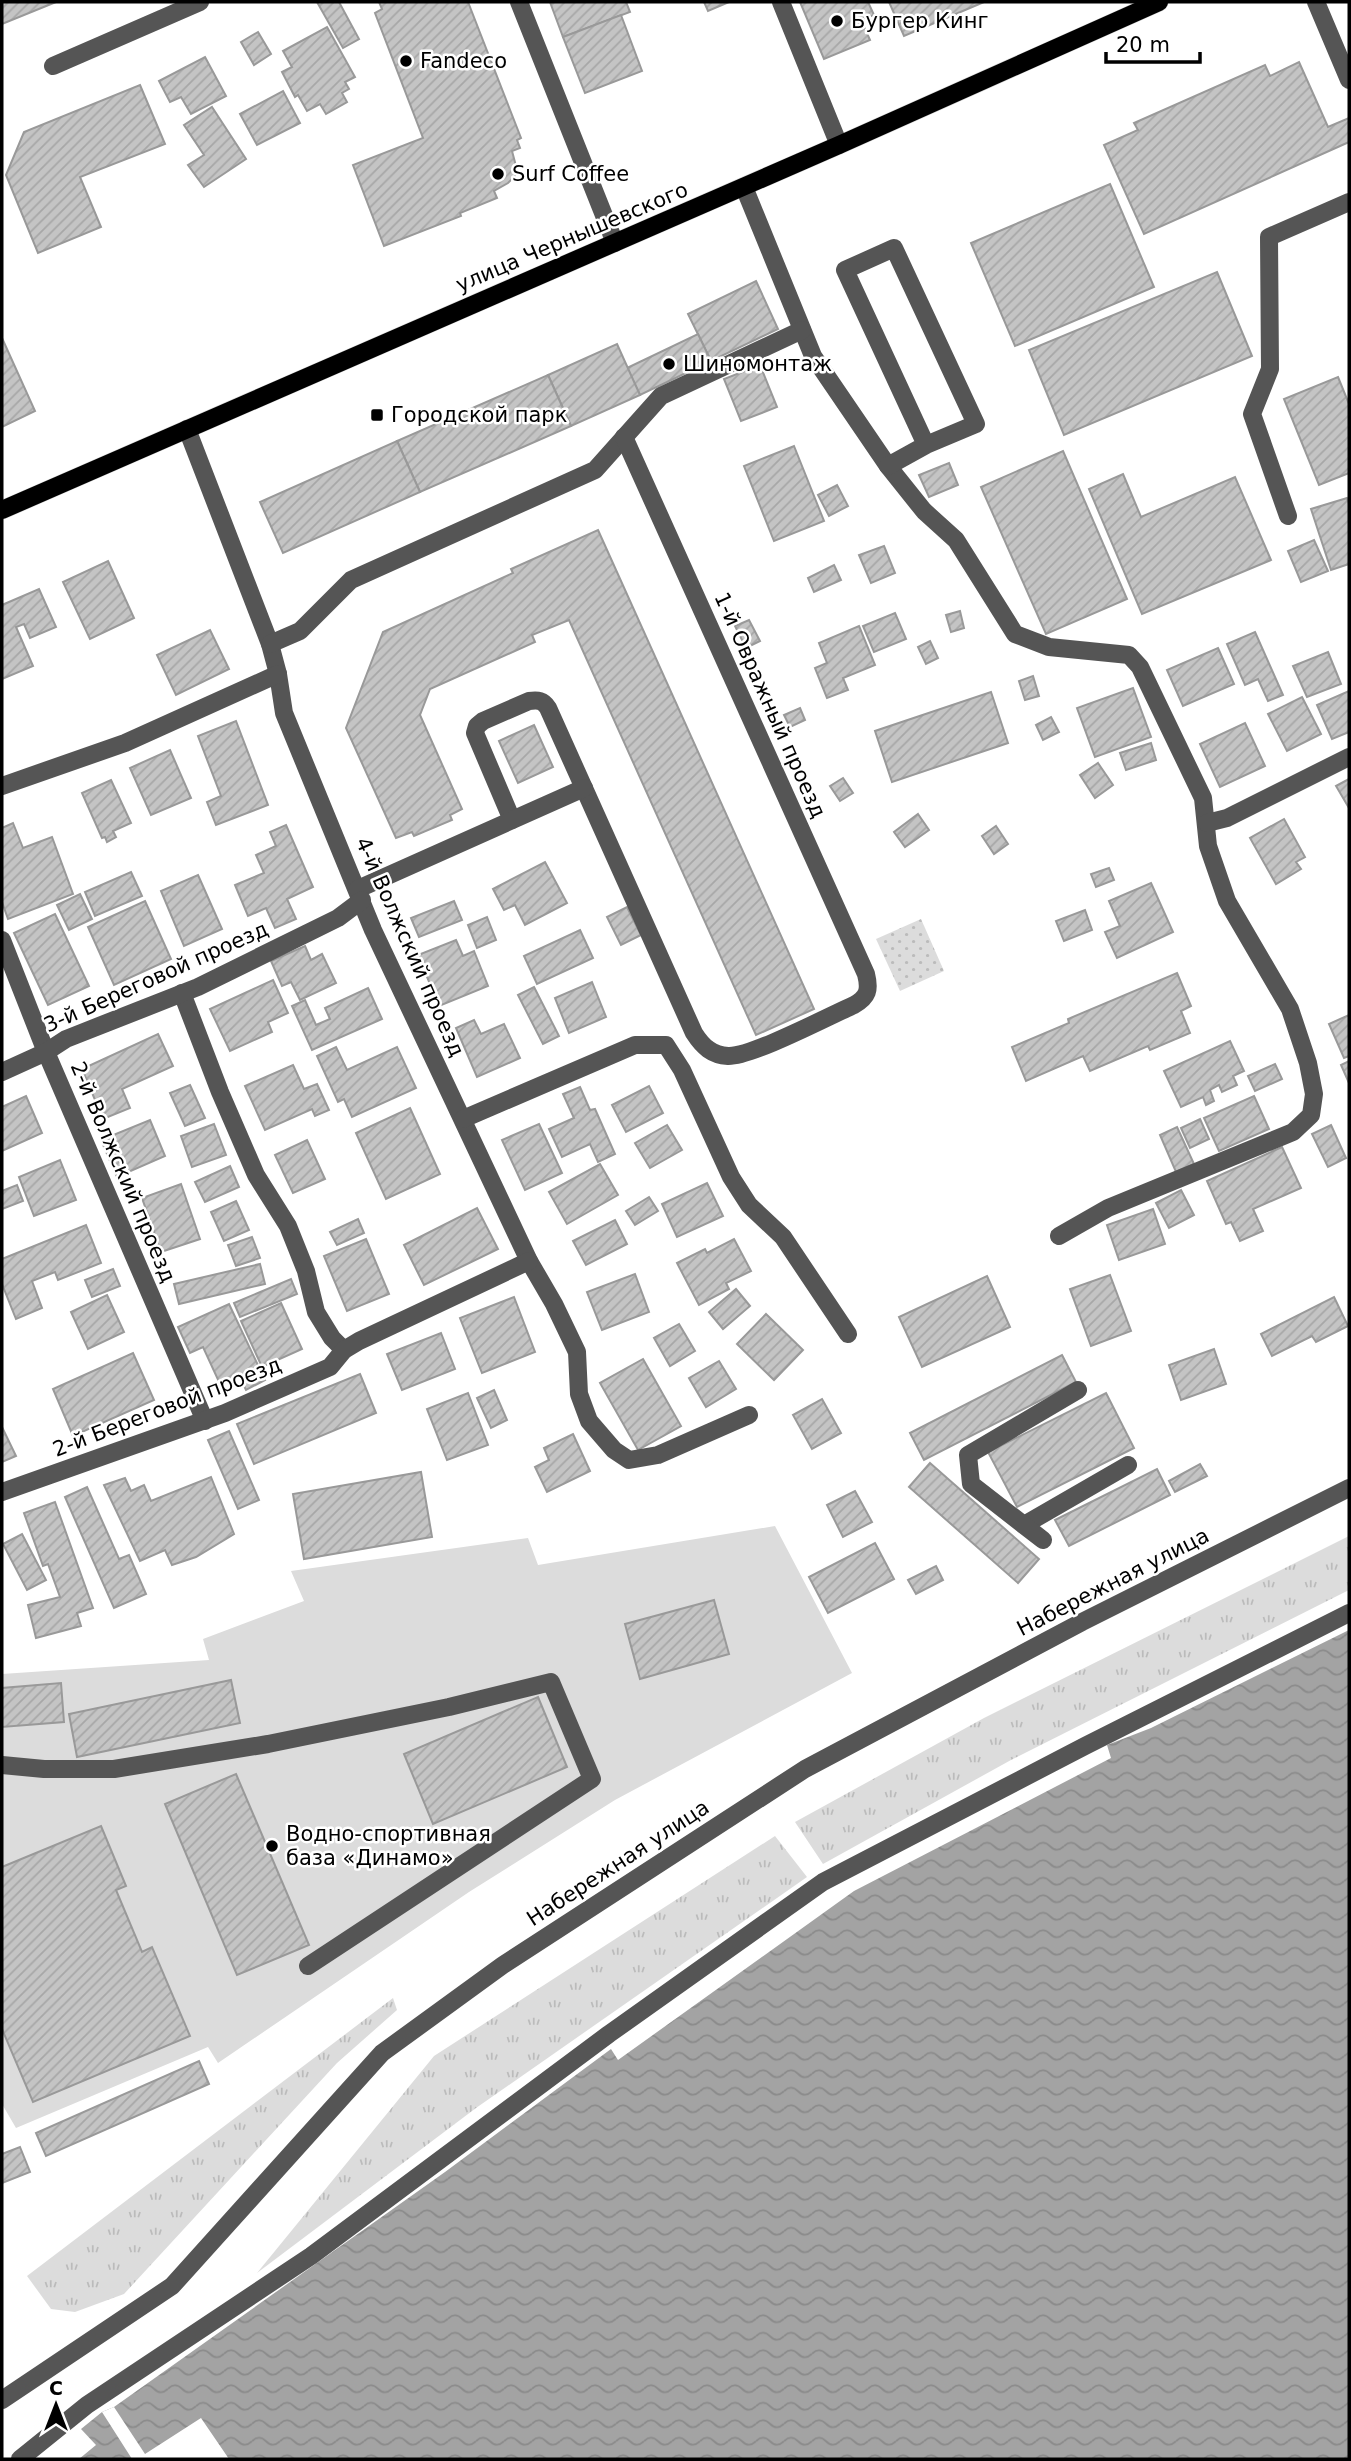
<svg xmlns="http://www.w3.org/2000/svg" width="1351" height="2461" font-family="'DejaVu Sans',sans-serif">
<defs>
<pattern id="grass-tufts" width="24" height="20" patternUnits="userSpaceOnUse" patternTransform="scale(1.75)"><rect width="24" height="20" fill="#dcdcdc"/><path d="M3 7l-1-3M5 7V3M7 7l1-3M15 17l-1-3M17 17v-4M19 17l1-3" fill="none" stroke="#bbb"/></pattern>
<pattern id="park-dots" width="8" height="8" patternUnits="userSpaceOnUse" patternTransform="scale(1.75)"><rect width="8" height="8" fill="#dcdcdc"/><path d="M2 2h.1M6 6h.1" fill="none" stroke="#bbb" stroke-width="1.8" stroke-linecap="round"/></pattern>
<pattern id="water-waves" width="16" height="10" patternUnits="userSpaceOnUse" patternTransform="scale(1.75)"><rect width="16" height="10" fill="#a3a3a3"/><path d="M0 5q4-4 8 0t8 0" fill="none" stroke="#8b8b8b"/></pattern>
<pattern id="building-hatch" width="6" height="6" patternUnits="userSpaceOnUse" patternTransform="scale(1.75)"><rect width="6" height="6" fill="#c4c4c4"/><path d="M-1 1l2-2M0 6l6-6M5 7l2-2" fill="none" stroke="#a7a7a7"/></pattern>
</defs>
<rect width="100%" height="100%" fill="#fff"/>
<g fill="url(#grass-tufts)">
<path d="M1349 1536V1590L1011 1760 823 1864 795 1822 984 1718Z"/>
<path d="M775 1836 807 1877 476 2108 257 2273 434 2056Z"/>
<path d="M393 1998 397 2010 337 2063 124 2294 75 2312 51 2309 27 2276Z"/>
</g>
<path fill="url(#park-dots)" d="M921 919 944 971 900 991 876 939Z"/>
<path fill="#dcdcdc" d="M775 1526 852 1673 615 1800 469 1892 218 2063 208 2047 16 2128 2 2104V1674L209 1660 203 1639 304 1601 291 1571 528 1538 538 1565Z"/>
<path fill="url(#water-waves)" d="M1349 1630V2459H79L96 2445 81 2429 102 2412 114 2407 445 2172 611 2049 618 2060 854 1891 1111 1758 1107 1745 1151 1728Z"/>
<path fill="#fff" d="M114 2407 145 2454 201 2418 229 2459H132L102 2412Z"/>
<g fill="url(#building-hatch)" stroke="#999" stroke-width="2">
<path d="M2 2H56L2 24Z"/>
<path d="M317 2H339L359 39 343 48Z"/>
<path d="M379 2H468L521 138 517 140 520 148 512 151 516 166 515 176 508 183 494 191 497 198 460 213 461 216 384 246 353 165 423 138 375 13 382 9Z"/>
<path d="M550 2H626L630 12 563 37Z"/>
<path d="M704 2H729L708 11Z"/>
<path d="M800 2H868L874 15 861 20 870 40 824 59Z"/>
<path d="M889 2H984L904 36Z"/>
<path d="M621 15 642 71 585 93 563 37Z"/>
<path d="M327 27 355 77 345 82 349 89 342 93 347 102 326 114 320 104 307 111 298 95 295 97 282 72 292 67 283 51Z"/>
<path d="M258 32 271 54 254 65 241 42Z"/>
<path d="M205 57 226 96 191 114 181 97 170 102 159 81Z"/>
<path d="M1299 62 1328 127 1349 118V142L1144 234 1104 145 1138 130 1134 123 1265 65 1270 76Z"/>
<path d="M140 85 165 144 80 177 101 227 38 253 6 175 24 132Z"/>
<path d="M283 91 300 123 257 145 240 114Z"/>
<path d="M212 107 246 159 204 187 188 165 204 155 184 125Z"/>
<path d="M1110 184 1154 287 1015 346 971 243Z"/>
<path d="M1217 272 1252 356 1064 435 1029 350Z"/>
<path d="M756 281 778 329 711 361 688 314Z"/>
<path d="M698 334 711 361 640 395 627 368Z"/>
<path d="M2 338 35 411 2 427Z"/>
<path d="M617 344 640 395 571 426 548 375Z"/>
<path d="M760 365 777 407 741 421 724 379Z"/>
<path d="M548 375 571 426 420 492 397 441Z"/>
<path d="M1338 377 1349 404V473L1319 485 1284 399Z"/>
<path d="M397 441 420 492 283 553 260 502Z"/>
<path d="M794 446 824 521 774 541 744 466Z"/>
<path d="M1063 451 1127 599 1046 634 981 487Z"/>
<path d="M949 463 958 485 929 497 919 475Z"/>
<path d="M1123 474 1141 517 1235 477 1271 560 1142 614 1089 489Z"/>
<path d="M837 485 848 506 829 516 818 495Z"/>
<path d="M1347 498 1349 504V564L1331 570 1311 509Z"/>
<path d="M598 530 814 1009 756 1035 569 620 532 635 535 642 430 689 420 715 462 809 450 815 452 820 414 836 412 832 396 838 346 728 383 632 513 573 511 569Z"/>
<path d="M1314 540 1328 571 1301 582 1288 551Z"/>
<path d="M884 546 895 573 871 583 859 555Z"/>
<path d="M108 561 134 618 90 639 63 582Z"/>
<path d="M834 565 841 580 814 592 808 578Z"/>
<path d="M39 589 56 627 30 638 24 624 16 627 33 666 2 679V605Z"/>
<path d="M960 611 964 628 951 632 946 615Z"/>
<path d="M895 613 906 639 874 652 863 626Z"/>
<path d="M749 620 760 641 746 648 735 626Z"/>
<path d="M859 626 875 665 843 678 848 690 827 698 815 668 827 663 819 643Z"/>
<path d="M210 630 229 669 176 695 157 655Z"/>
<path d="M1255 632 1283 695 1268 701 1258 679 1245 685 1227 644Z"/>
<path d="M930 641 938 658 926 664 918 647Z"/>
<path d="M1218 648 1234 684 1183 706 1167 670Z"/>
<path d="M1328 652 1341 684 1307 697 1293 666Z"/>
<path d="M1033 676 1039 696 1025 700 1019 681Z"/>
<path d="M1133 688 1151 737 1095 757 1077 708Z"/>
<path d="M1349 691V732L1332 739 1317 705Z"/>
<path d="M991 692 1008 743 892 782 875 731Z"/>
<path d="M1302 697 1321 734 1287 751 1268 714Z"/>
<path d="M800 708 805 720 790 727 784 715Z"/>
<path d="M1051 717 1059 732 1043 740 1036 725Z"/>
<path d="M236 721 268 805 216 825 207 802 221 796 198 736Z"/>
<path d="M1245 723 1265 766 1220 787 1200 744Z"/>
<path d="M534 725 553 767 518 783 499 741Z"/>
<path d="M1151 743 1156 760 1126 770 1120 753Z"/>
<path d="M170 750 191 798 151 815 130 768Z"/>
<path d="M1098 763 1113 785 1095 798 1080 775Z"/>
<path d="M843 778 853 793 840 801 830 786Z"/>
<path d="M1349 779V808L1336 786Z"/>
<path d="M111 780 131 823 113 831 116 837 107 842 105 837 102 838 82 793Z"/>
<path d="M918 814 929 830 905 847 894 832Z"/>
<path d="M1284 819 1305 857 1296 862 1301 869 1276 884 1250 838Z"/>
<path d="M13 823 23 848 52 837 73 894 8 919 2 902V828Z"/>
<path d="M286 825 313 887 287 899 296 919 275 928 266 908 248 916 235 885 264 873 256 855 276 846 270 832Z"/>
<path d="M996 826 1008 844 994 854 982 836Z"/>
<path d="M545 862 567 903 525 925 515 905 504 910 493 889Z"/>
<path d="M1109 868 1114 880 1096 887 1091 874Z"/>
<path d="M131 872 142 896 95 916 85 892Z"/>
<path d="M198 875 222 929 184 946 161 891Z"/>
<path d="M1151 883 1173 932 1117 958 1105 932 1120 926 1109 901Z"/>
<path d="M80 894 92 919 69 930 57 905Z"/>
<path d="M145 901 171 959 114 985 88 927Z"/>
<path d="M454 901 462 920 419 937 411 918Z"/>
<path d="M627 907 641 935 621 945 607 917Z"/>
<path d="M1085 910 1092 930 1064 941 1056 921Z"/>
<path d="M55 914 89 986 48 1005 14 933Z"/>
<path d="M487 917 496 940 477 948 468 925Z"/>
<path d="M580 930 593 958 537 984 524 956Z"/>
<path d="M456 940 463 956 474 951 488 986 439 1006 418 955Z"/>
<path d="M305 946 311 960 322 954 336 983 300 1000 291 982 282 986 271 961Z"/>
<path d="M1177 973 1191 1006 1181 1011 1190 1033 1150 1050 1148 1046 1090 1071 1083 1056 1026 1081 1012 1047 1069 1023 1068 1019Z"/>
<path d="M273 980 288 1013 268 1022 272 1032 230 1051 210 1009Z"/>
<path d="M592 982 606 1017 569 1033 555 998Z"/>
<path d="M534 987 559 1036 543 1044 518 995Z"/>
<path d="M368 988 382 1019 312 1050 292 1006 305 1000 316 1025 330 1019 325 1008Z"/>
<path d="M1349 1015V1056L1344 1058 1329 1024Z"/>
<path d="M474 1020 481 1034 504 1024 520 1058 477 1077 456 1028Z"/>
<path d="M158 1034 173 1066 122 1089 130 1108 103 1119 82 1069Z"/>
<path d="M1230 1041 1244 1071 1233 1076 1237 1085 1222 1092 1219 1085 1210 1090 1214 1101 1206 1105 1203 1097 1181 1107 1164 1071Z"/>
<path d="M336 1047 347 1070 397 1047 416 1088 352 1117 344 1099 338 1102 317 1056Z"/>
<path d="M1349 1061V1083L1341 1065Z"/>
<path d="M1275 1064 1282 1079 1255 1091 1248 1076Z"/>
<path d="M293 1065 304 1089 317 1084 329 1110 315 1116 312 1109 265 1130 245 1086Z"/>
<path d="M190 1085 205 1118 185 1126 170 1093Z"/>
<path d="M649 1086 663 1113 626 1132 612 1105Z"/>
<path d="M580 1087 590 1110 595 1109 615 1154 598 1162 590 1144 562 1157 549 1129 574 1118 563 1094Z"/>
<path d="M26 1096 42 1133 2 1151V1107Z"/>
<path d="M1254 1096 1269 1129 1219 1151 1204 1118Z"/>
<path d="M410 1108 440 1174 386 1199 356 1133Z"/>
<path d="M1200 1119 1209 1139 1190 1148 1181 1128Z"/>
<path d="M150 1120 165 1156 117 1177 101 1140Z"/>
<path d="M214 1124 226 1155 192 1167 181 1136Z"/>
<path d="M539 1124 562 1173 525 1190 502 1140Z"/>
<path d="M667 1125 682 1150 650 1168 635 1143Z"/>
<path d="M1331 1125 1346 1158 1328 1167 1312 1134Z"/>
<path d="M1177 1127 1194 1164 1176 1172 1160 1135Z"/>
<path d="M307 1140 325 1179 293 1193 275 1155Z"/>
<path d="M1282 1147 1301 1188 1253 1209 1263 1231 1240 1241 1231 1222 1226 1224 1207 1181Z"/>
<path d="M60 1160 76 1200 34 1216 19 1177Z"/>
<path d="M600 1164 618 1195 567 1224 549 1192Z"/>
<path d="M230 1166 239 1187 205 1202 195 1182Z"/>
<path d="M707 1183 723 1216 677 1237 662 1204Z"/>
<path d="M181 1184 200 1239 161 1252 142 1198Z"/>
<path d="M17 1185 23 1201 2 1209V1191Z"/>
<path d="M1181 1190 1194 1215 1169 1228 1156 1203Z"/>
<path d="M649 1197 658 1211 635 1225 626 1211Z"/>
<path d="M236 1201 249 1230 224 1241 211 1212Z"/>
<path d="M477 1208 498 1249 424 1285 404 1245Z"/>
<path d="M1153 1209 1165 1244 1119 1260 1107 1225Z"/>
<path d="M358 1219 364 1233 337 1245 330 1232Z"/>
<path d="M615 1220 627 1244 586 1265 573 1241Z"/>
<path d="M86 1225 101 1263 58 1280 55 1272 32 1281 42 1308 16 1319 2 1284V1259Z"/>
<path d="M252 1237 260 1258 236 1266 228 1245Z"/>
<path d="M366 1239 389 1294 347 1311 324 1256Z"/>
<path d="M734 1239 751 1271 726 1283 729 1289 699 1305 677 1263 705 1249 707 1253Z"/>
<path d="M260 1264 265 1284 179 1304 174 1284Z"/>
<path d="M113 1269 120 1286 92 1297 85 1280Z"/>
<path d="M635 1274 649 1312 602 1330 587 1292Z"/>
<path d="M1110 1275 1131 1331 1091 1346 1070 1289Z"/>
<path d="M987 1276 1010 1327 922 1367 899 1317Z"/>
<path d="M291 1279 297 1294 240 1317 234 1303Z"/>
<path d="M736 1289 750 1306 723 1329 709 1312Z"/>
<path d="M107 1295 124 1332 88 1349 71 1312Z"/>
<path d="M514 1297 535 1352 482 1373 460 1318Z"/>
<path d="M1334 1297 1348 1326 1316 1342 1312 1336 1272 1356 1261 1334Z"/>
<path d="M281 1303 302 1349 262 1367 241 1321Z"/>
<path d="M229 1304 265 1380 246 1390 239 1376 220 1384 203 1347 190 1353 178 1327Z"/>
<path d="M766 1314 803 1350 774 1380 737 1344Z"/>
<path d="M679 1324 695 1351 670 1366 654 1338Z"/>
<path d="M441 1333 455 1369 402 1390 387 1354Z"/>
<path d="M1214 1349 1226 1384 1181 1400 1169 1365Z"/>
<path d="M133 1353 154 1400 73 1436 53 1389Z"/>
<path d="M1062 1355 1076 1382 924 1460 910 1433Z"/>
<path d="M643 1359 681 1426 638 1450 600 1383Z"/>
<path d="M719 1361 736 1389 706 1407 689 1378Z"/>
<path d="M360 1374 376 1413 254 1464 237 1424Z"/>
<path d="M494 1390 507 1420 491 1428 477 1398Z"/>
<path d="M468 1393 488 1445 447 1460 427 1409Z"/>
<path d="M1106 1393 1134 1448 1017 1507 988 1452Z"/>
<path d="M822 1399 841 1433 812 1449 793 1415Z"/>
<path d="M2 1427 16 1456 2 1462Z"/>
<path d="M229 1431 259 1500 238 1509 208 1440Z"/>
<path d="M573 1434 590 1471 547 1492 535 1467 549 1460 544 1448Z"/>
<path d="M930 1463 1039 1559 1018 1583 909 1487Z"/>
<path d="M1200 1464 1207 1476 1175 1492 1169 1481Z"/>
<path d="M1157 1469 1170 1495 1069 1546 1055 1520Z"/>
<path d="M421 1472 432 1537 304 1559 293 1494Z"/>
<path d="M211 1477 234 1534 196 1557 172 1565 165 1550 140 1561 104 1485 125 1478 131 1491 144 1485 151 1501Z"/>
<path d="M87 1487 119 1559 129 1555 146 1594 114 1608 65 1497Z"/>
<path d="M855 1491 872 1522 843 1537 827 1505Z"/>
<path d="M55 1502 93 1608 77 1613 81 1626 36 1638 28 1605 60 1597 48 1564 43 1566 24 1513Z"/>
<path d="M22 1534 46 1580 27 1590 3 1544Z"/>
<path d="M875 1543 894 1579 828 1613 809 1577Z"/>
<path d="M936 1566 943 1580 916 1594 908 1580Z"/>
<path d="M714 1600 729 1654 640 1679 625 1624Z"/>
<path d="M231 1680 240 1723 77 1757 69 1714Z"/>
<path d="M61 1683 64 1722 2 1727V1688Z"/>
<path d="M538 1697 567 1767 433 1824 404 1754Z"/>
<path d="M236 1774 309 1945 237 1975 165 1804Z"/>
<path d="M101 1826 126 1886 116 1890 142 1952 152 1947 190 2036 33 2102 2 2029V1867Z"/>
<path d="M199 2061 209 2084 46 2156 36 2133Z"/>
<path d="M20 2147 30 2172 2 2183V2154Z"/>
</g>
<g fill="none" stroke-linecap="round" stroke-linejoin="round">
<g stroke="#dbdbdb" stroke-width="19">
<path id="major" d="M2 510 839 145 1159 2"/>
</g>
<g stroke="#555" stroke-width="18">
<path d="M519 2 615 243"/>
<path d="M781 2 839 145"/>
<path d="M1316 2 1349 80"/>
<path d="M53 66 200 2"/>
<path d="M744 187 813 356 888 466 924 511 956 540 1015 634 1049 647 1129 655 1140 667 1203 798 1208 846 1227 901 1290 1009 1308 1063 1314 1094 1311 1115 1293 1132 1108 1208 1059 1236"/>
<path d="M187 429 270 644 278 674 284 713 373 930 529 1261 554 1304 577 1352 579 1394 589 1421 614 1450 629 1460 658 1455 749 1415"/>
<path d="M888 466 926 445 845 270 894 248 976 424 926 445"/>
<path d="M1288 516 1252 414 1270 369 1269 237 1349 202"/>
<path d="M270 644 300 631 351 580 595 470 661 396 802 330"/>
<path d="M2 786 125 743 278 674"/>
<path d="M512 820 475 733 477 726 483 721 529 701C538 700 543 700 548 708L694 1033C703 1047 712 1055 728 1056 751 1057 829 1016 854 1005 868 997 870 990 866 974L624 437"/>
<path d="M1207 823 1227 818 1349 757"/>
<path d="M358 889 584 788"/>
<path d="M2 940 46 1052 205 1421"/>
<path d="M182 993 220 1092 256 1175 288 1226 306 1271 316 1312 332 1338 344 1350"/>
<path d="M2 1072 46 1052 66 1039 198 987 338 918 362 900"/>
<path d="M463 1119 635 1045H666L682 1070 731 1177 749 1205 783 1237 848 1334"/>
<path d="M2 1492 225 1413 330 1367 344 1350 359 1341 529 1261"/>
<path d="M1024 1525 1128 1465"/>
<path d="M1043 1540 971 1484 968 1455 1078 1390"/>
<path d="M2 1765 44 1769H114L268 1744 449 1707 551 1682 592 1779 308 1966"/>
<path d="M2 2400 172 2286 382 2053 503 1965 805 1769 1082 1622 1349 1488"/>
<path d="M20 2459 87 2405 311 2256 609 2034 823 1882 1085 1746 1349 1613"/>
</g>
<use href="#major" stroke="#000" stroke-width="18"/>
</g>
<g fill="#000" stroke="#fff" stroke-width="2.5">
<circle cx="837" cy="21" r="7"/>
<circle cx="406" cy="61" r="7"/>
<circle cx="498" cy="174" r="7"/>
<circle cx="669" cy="364" r="7"/>
<rect x="370" y="408" width="14" height="14" rx="3.5"/>
<circle cx="272" cy="1846" r="7"/>
</g>
<g text-anchor="middle" stroke-width="5" stroke-linejoin="round" paint-order="stroke">
<g font-size="21" fill="#000" stroke="#fff" text-anchor="start">
<text x="851" y="28">Бургер Кинг</text>
<text x="420" y="68">Fandeco</text>
<text x="512" y="181">Surf Coffee</text>
<text x="683" y="371">Шиномонтаж</text>
<text x="391" y="422">Городской парк</text>
<text x="286" y="1841">Водно-спортивная<tspan x="286" dy="24">база «Динамо»</tspan></text>
</g>
<g font-size="21" fill="#000" stroke="#fff">
<text transform="translate(572 237) rotate(-23)" y="7">улица Чернышевского</text>
<text transform="translate(770 705) rotate(66)" y="7">1-й Овражный проезд</text>
<text transform="translate(410 947) rotate(66)" y="7">4-й Волжский проезд</text>
<text transform="translate(156 977) rotate(-24)" y="7">3-й Береговой проезд</text>
<text transform="translate(123 1172) rotate(67)" y="7">2-й Волжский проезд</text>
<text transform="translate(167 1407) rotate(-21)" y="7">2-й Береговой проезд</text>
<text transform="translate(1113 1582) rotate(-27)" y="7">Набережная улица</text>
<text transform="translate(618 1863) rotate(-33)" y="7">Набережная улица</text>
</g>
</g>
<rect width="1351" height="2461" fill="none" stroke="#000000" stroke-width="7"/>
<g transform="translate(56 2405)" stroke="#ffffff" stroke-width="5" paint-order="stroke">
<path d="M0-5L12 26L0 18L-12 26Z" fill="#000000"/>
<text y="-10" font-size="19" font-weight="bold" text-anchor="middle" fill="#000000">С</text>
</g>
<path d="M1106 52v10h94v-10" fill="none" stroke="#000000" stroke-width="3.5"/>
<text x="1116" y="52" font-size="21" fill="#000000" stroke="#ffffff" stroke-width="5" paint-order="stroke">20 m</text>
</svg>
